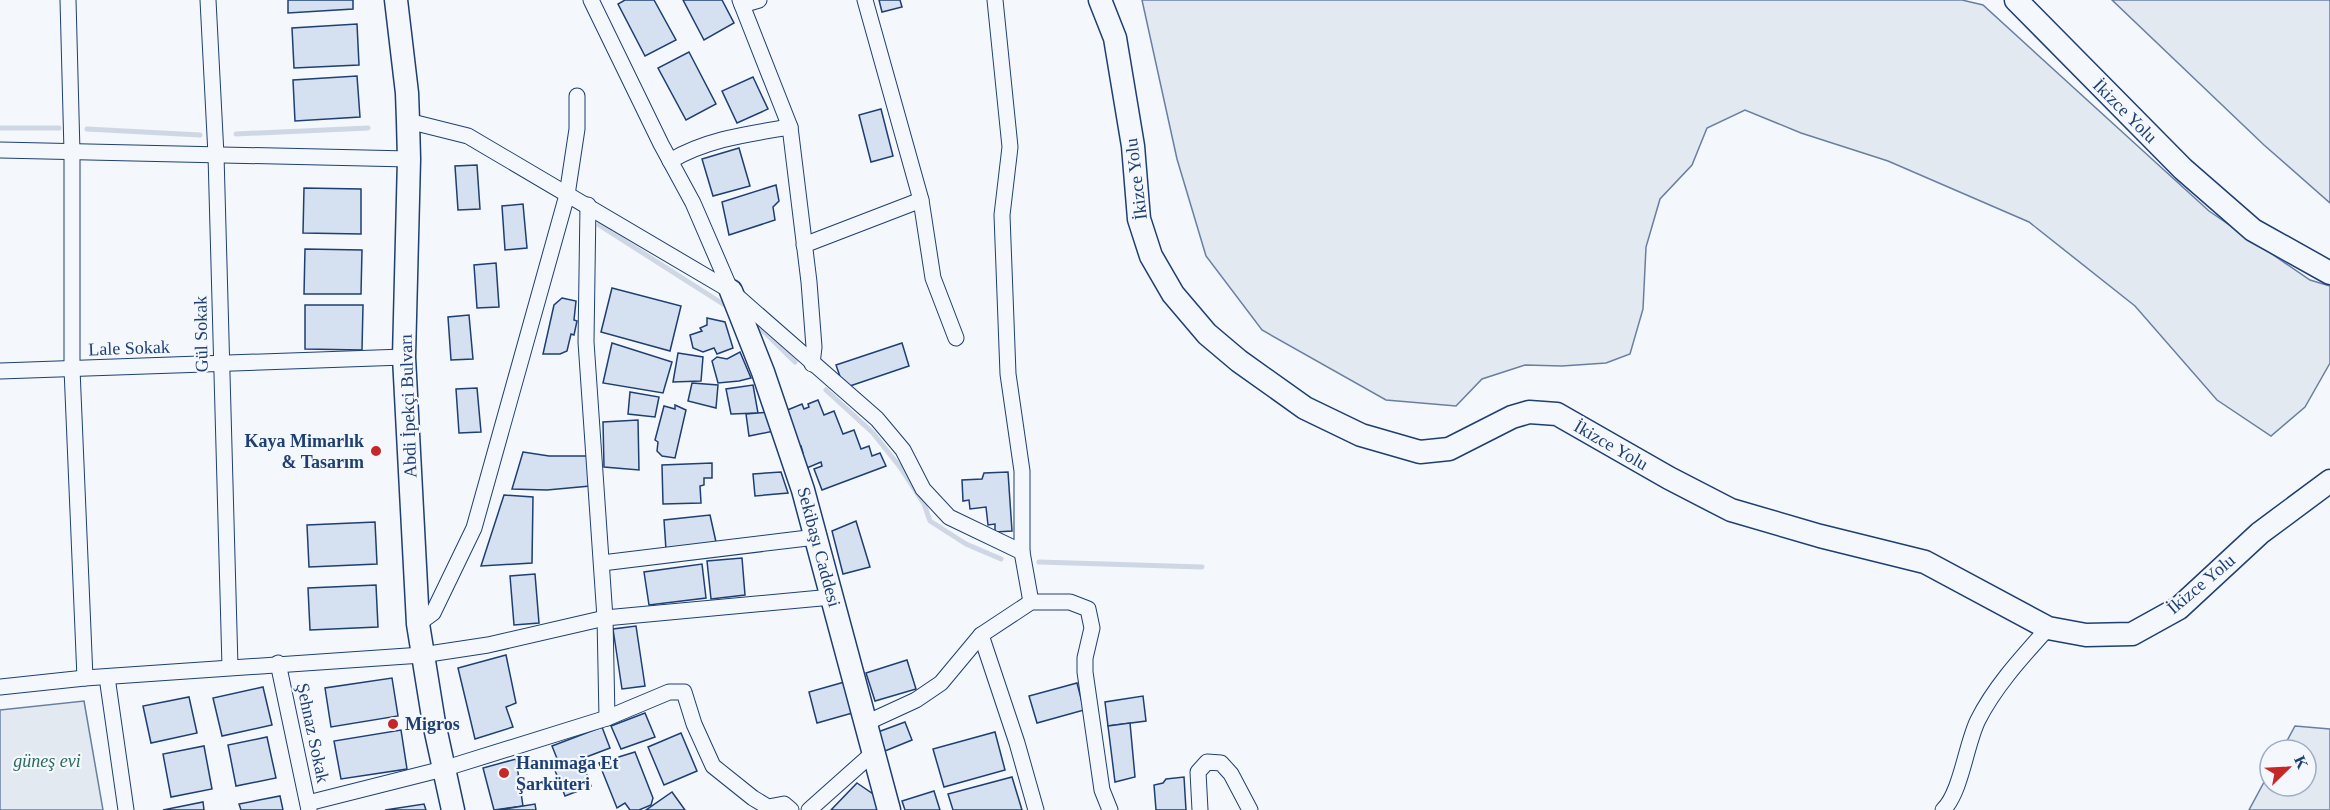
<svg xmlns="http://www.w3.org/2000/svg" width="2330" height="810" font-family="'Times New Roman',serif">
<rect width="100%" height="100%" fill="#f4f7fb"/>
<g fill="#e3e9f0" stroke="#687fa3" stroke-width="1.5">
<path d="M1142 0H1962L1983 5 2209 211 2310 280 2330 286V363L2305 407 2271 436 2217 400 2135 306 2029 222 1888 161 1801 133 1745 110 1707 128 1692 165 1660 199 1646 247 1643 309 1630 354 1606 363 1562 366 1525 365 1482 379 1456 406 1386 400 1262 330 1206 256 1177 159Z"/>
<path d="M2112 0H2330V203L2264 145Z"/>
<path d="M84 701 103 810H0V710Z"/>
<path d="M2295 726 2330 729V810H2249L2270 771V786H2306V750H2282Z"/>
</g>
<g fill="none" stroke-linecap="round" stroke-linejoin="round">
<g stroke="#cfd7e4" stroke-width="5">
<path d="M0 128H59"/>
<path d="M87 129 200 135"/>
<path d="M236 134 368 128"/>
<path d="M599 225 723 304"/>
<path d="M756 324 795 362"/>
<path d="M826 390 873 433 900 467 924 504 930 521 966 544 1001 559"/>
<path d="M1039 562 1202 567"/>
</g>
</g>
<g fill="#d5e0f0" stroke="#1d3f73" stroke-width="1.5">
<path d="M288 0H353V9L288 13Z"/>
<path d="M625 0H654L676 40 645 56 618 4Z"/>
<path d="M683 0H722L734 23 704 40Z"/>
<path d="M879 0H900L902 7 882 12Z"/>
<path d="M357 24 359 65 294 68 292 28Z"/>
<path d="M689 52 716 104 686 120 658 68Z"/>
<path d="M357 76 360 117 295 121 293 80Z"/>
<path d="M753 77 768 109 737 123 722 91Z"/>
<path d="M881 109 893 156 871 162 859 115Z"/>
<path d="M739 148 750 186 713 196 702 159Z"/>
<path d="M477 165 480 209 458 210 455 166Z"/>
<path d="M776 185 779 201 773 207 775 220 729 235 722 202Z"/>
<path d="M304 188 361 189V234L303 233Z"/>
<path d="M523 204 527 248 505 250 502 206Z"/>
<path d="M305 249 362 250 361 294H304Z"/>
<path d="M496 263 499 307 477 308 474 265Z"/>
<path d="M612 288 681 306 670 351 601 332Z"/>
<path d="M562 298 576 301 574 320 577 321 574 335 571 334 567 351 560 354H543L554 305Z"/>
<path d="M305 305H363L362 350 305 349Z"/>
<path d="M469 315 473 359 451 360 448 317Z"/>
<path d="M707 318 725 322 733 348 717 354 714 348 703 352 693 348 690 335 702 331 700 328 707 325Z"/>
<path d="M612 343 672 362 663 393 603 383Z"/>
<path d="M902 343 909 366 844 388 836 365Z"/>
<path d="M740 352 751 378 739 381 718 383 712 361 717 357 727 359Z"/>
<path d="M678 353 703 357 701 381 673 382Z"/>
<path d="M692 383 718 385 716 408 688 401Z"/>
<path d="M753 385 758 413 731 414 726 389Z"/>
<path d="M477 388 481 432 459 433 456 389Z"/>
<path d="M630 392 659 397 655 417 628 414Z"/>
<path d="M818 400 824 415 834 411 843 434 854 430 861 449 869 446 872 456 880 453 886 466 822 490 814 469 822 466 821 462 802 470 796 455 803 453 801 446 794 448 785 411 802 404 804 409 809 407 808 404Z"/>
<path d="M675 405 686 410 675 458 662 456 657 451 658 442 655 440 664 406 675 409Z"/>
<path d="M770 412 774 431 749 436 746 414Z"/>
<path d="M638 420 639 470 604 467 603 422Z"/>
<path d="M523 452 549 456H589L590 486 547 490 512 489Z"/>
<path d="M712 463V478H704V485L700 486 701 503 663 504 662 465Z"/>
<path d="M781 472 788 493 755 496 753 474Z"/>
<path d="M1008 472 1012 531 995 532V524L988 525 986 507 970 509 969 500 963 501 962 480 982 479 984 473Z"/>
<path d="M504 495 533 497 532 563 481 566Z"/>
<path d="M710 515 716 542 666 550 664 520Z"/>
<path d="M856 521 870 567 843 574 832 531Z"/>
<path d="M375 522 377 564 309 567 307 525Z"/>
<path d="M742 558 745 595 711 599 707 561Z"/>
<path d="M702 564 706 598 649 605 644 572Z"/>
<path d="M535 574 539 623 514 625 510 576Z"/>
<path d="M376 585 378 627 310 630 308 588Z"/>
<path d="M636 626 645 686 622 689 613 629Z"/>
<path d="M506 655 516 703 506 707 513 727 475 739 458 668Z"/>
<path d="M907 660 916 689 875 701 866 673Z"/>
<path d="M392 678 398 716 331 727 325 688Z"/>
<path d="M848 681 856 712 817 723 809 692Z"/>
<path d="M1077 683 1084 710 1037 723 1029 696Z"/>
<path d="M263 687 272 725 222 736 213 698Z"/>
<path d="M1143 696 1146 721 1108 726 1105 702Z"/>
<path d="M189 697 197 733 151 743 143 706Z"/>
<path d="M645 713 655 737 621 749 611 726Z"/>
<path d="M905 722 912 740 885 751 878 732Z"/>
<path d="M1130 723 1135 777 1115 782 1108 726Z"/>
<path d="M602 727 610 748 581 759 591 786 565 796 554 768 560 766 552 746Z"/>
<path d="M401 730 407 769 341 779 334 741Z"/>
<path d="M995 732 1005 770 944 787 933 749Z"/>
<path d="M681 733 697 771 664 785 648 747Z"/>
<path d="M267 737 276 778 236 786 228 745Z"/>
<path d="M204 746 212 789 171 797 163 754Z"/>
<path d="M635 752 653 798 651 805 639 810H630L625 803 617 808 599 763Z"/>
<path d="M516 759 523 806 494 810 483 768Z"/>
<path d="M1012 777 1022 810H953L948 794Z"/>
<path d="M1184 777 1186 810H1156L1154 785 1163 783 1166 779Z"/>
<path d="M857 783 876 796 878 810H831Z"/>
<path d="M934 791 940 810H905L902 801Z"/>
<path d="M672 792 685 810H646Z"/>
<path d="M280 796 283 810H241L239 804Z"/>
<path d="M203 802 204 810H163Z"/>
<path d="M424 804 426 810H385Z"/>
<path d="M535 804 536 810H498L523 806Z"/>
</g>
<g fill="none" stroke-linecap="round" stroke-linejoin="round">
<g stroke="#1d3f73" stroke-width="17">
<g id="street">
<path d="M68 0 72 152V369L85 678"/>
<path d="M208 0 216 155 230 667"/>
<path d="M591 0 661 144 693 203 731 291"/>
<path d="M740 0 790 127 809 282 814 347 812 364"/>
<path d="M865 0 921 200 933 278 956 338"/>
<path d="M995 0 1010 147 1002 215 1008 374 1022 471V552"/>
<path d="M742 5 759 0"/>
<path d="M408 121 468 136 731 291 877 419 903 450 923 489 949 517 1022 552 1031 602"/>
<path d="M0 150 409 159"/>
<path d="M670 161C707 139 748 134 790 127"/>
<path d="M588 205 586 342 605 618 607 718"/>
<path d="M804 245 921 200"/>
<path d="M0 371 404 357"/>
<path d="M602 563 816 537"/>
<path d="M418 624 433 613 474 528 567 195 577 129V96"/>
<path d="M981 635 1017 743 1036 810"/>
<path d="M278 663 309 810"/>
<path d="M107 677 126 810"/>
<path d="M0 687 85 678 422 655 488 645 605 618 832 597"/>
<path d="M866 723 916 700 941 683 981 635 1031 602H1070L1088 609 1092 628 1085 658V672L1102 790 1110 810"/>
<path d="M308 803 443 769 607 718 669 692H684L694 724 713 766 753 798 768 807 784 804 791 810"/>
<path d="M809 810 873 753"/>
<path d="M1200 810 1198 772 1207 762 1221 763 1231 774 1250 810"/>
<path d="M1943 810C1961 793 1966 744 1978 720 1995 686 2023 656 2048 628"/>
</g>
</g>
<g stroke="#1d3f73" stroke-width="25">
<g id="secondary">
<path d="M396 0 407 93 408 121 409 159 404 357 418 624 434 723 453 810"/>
<path d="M1100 0 1115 38 1133 146 1139 219 1151 256 1173 294 1207 334 1239 361 1305 408 1361 435 1420 452 1449 449 1512 417 1529 412 1557 414 1669 478 1731 510 1820 536 1925 562 2048 628 2086 635 2132 634 2179 608 2260 533 2330 481"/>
<path d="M2016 0 2183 169 2253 230 2330 273"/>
<path d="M731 291 763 372 803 490 889 810"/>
</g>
</g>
<use href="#street" stroke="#f4f7fb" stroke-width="15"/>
<use href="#secondary" stroke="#f4f7fb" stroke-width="22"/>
</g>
<g fill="#c62828" stroke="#f4f7fb" stroke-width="2">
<circle cx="376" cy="451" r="6"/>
<circle cx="393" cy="724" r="6"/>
<circle cx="504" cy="773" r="6"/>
</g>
<g text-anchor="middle" stroke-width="4.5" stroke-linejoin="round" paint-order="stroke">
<g font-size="18" fill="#1d3f73" stroke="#f4f7fb">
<text transform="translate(2125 111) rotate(45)" y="6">İkizce Yolu</text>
<text transform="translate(1136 179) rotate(-97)" y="6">İkizce Yolu</text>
<text transform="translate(201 334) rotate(-91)" y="6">Gül Sokak</text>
<text transform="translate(129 348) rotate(-2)" y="6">Lale Sokak</text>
<text transform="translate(408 406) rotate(-92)" y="6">Abdi İpekçi Bulvarı</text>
<text transform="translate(1611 445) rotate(30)" y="6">İkizce Yolu</text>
<text transform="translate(819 547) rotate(75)" y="6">Sekibaşı Caddesi</text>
<text transform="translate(2201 584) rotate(-40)" y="6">İkizce Yolu</text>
<text transform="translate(313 733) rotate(78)" y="6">Şehnaz Sokak</text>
</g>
<g font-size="18" font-weight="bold" fill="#1d3f73" stroke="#f4f7fb" text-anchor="start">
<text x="364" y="447" text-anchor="end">Kaya Mimarlık<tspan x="364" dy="21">&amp; Tasarım</tspan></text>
<text x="405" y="730">Migros</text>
<text x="516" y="769">Hanımağa Et<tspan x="516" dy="21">Şarküteri</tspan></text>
</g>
<g font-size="18" font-style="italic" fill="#2c6c60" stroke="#f4f7fb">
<text x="47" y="767">güneş evi</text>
</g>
</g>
<g transform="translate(2288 768) rotate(66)"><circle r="28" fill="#f4f7fb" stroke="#9eadc5" stroke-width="1.5"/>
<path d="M0-4.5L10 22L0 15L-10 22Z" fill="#c62828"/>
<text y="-9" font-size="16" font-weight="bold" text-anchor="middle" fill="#1d3f73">K</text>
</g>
</svg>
